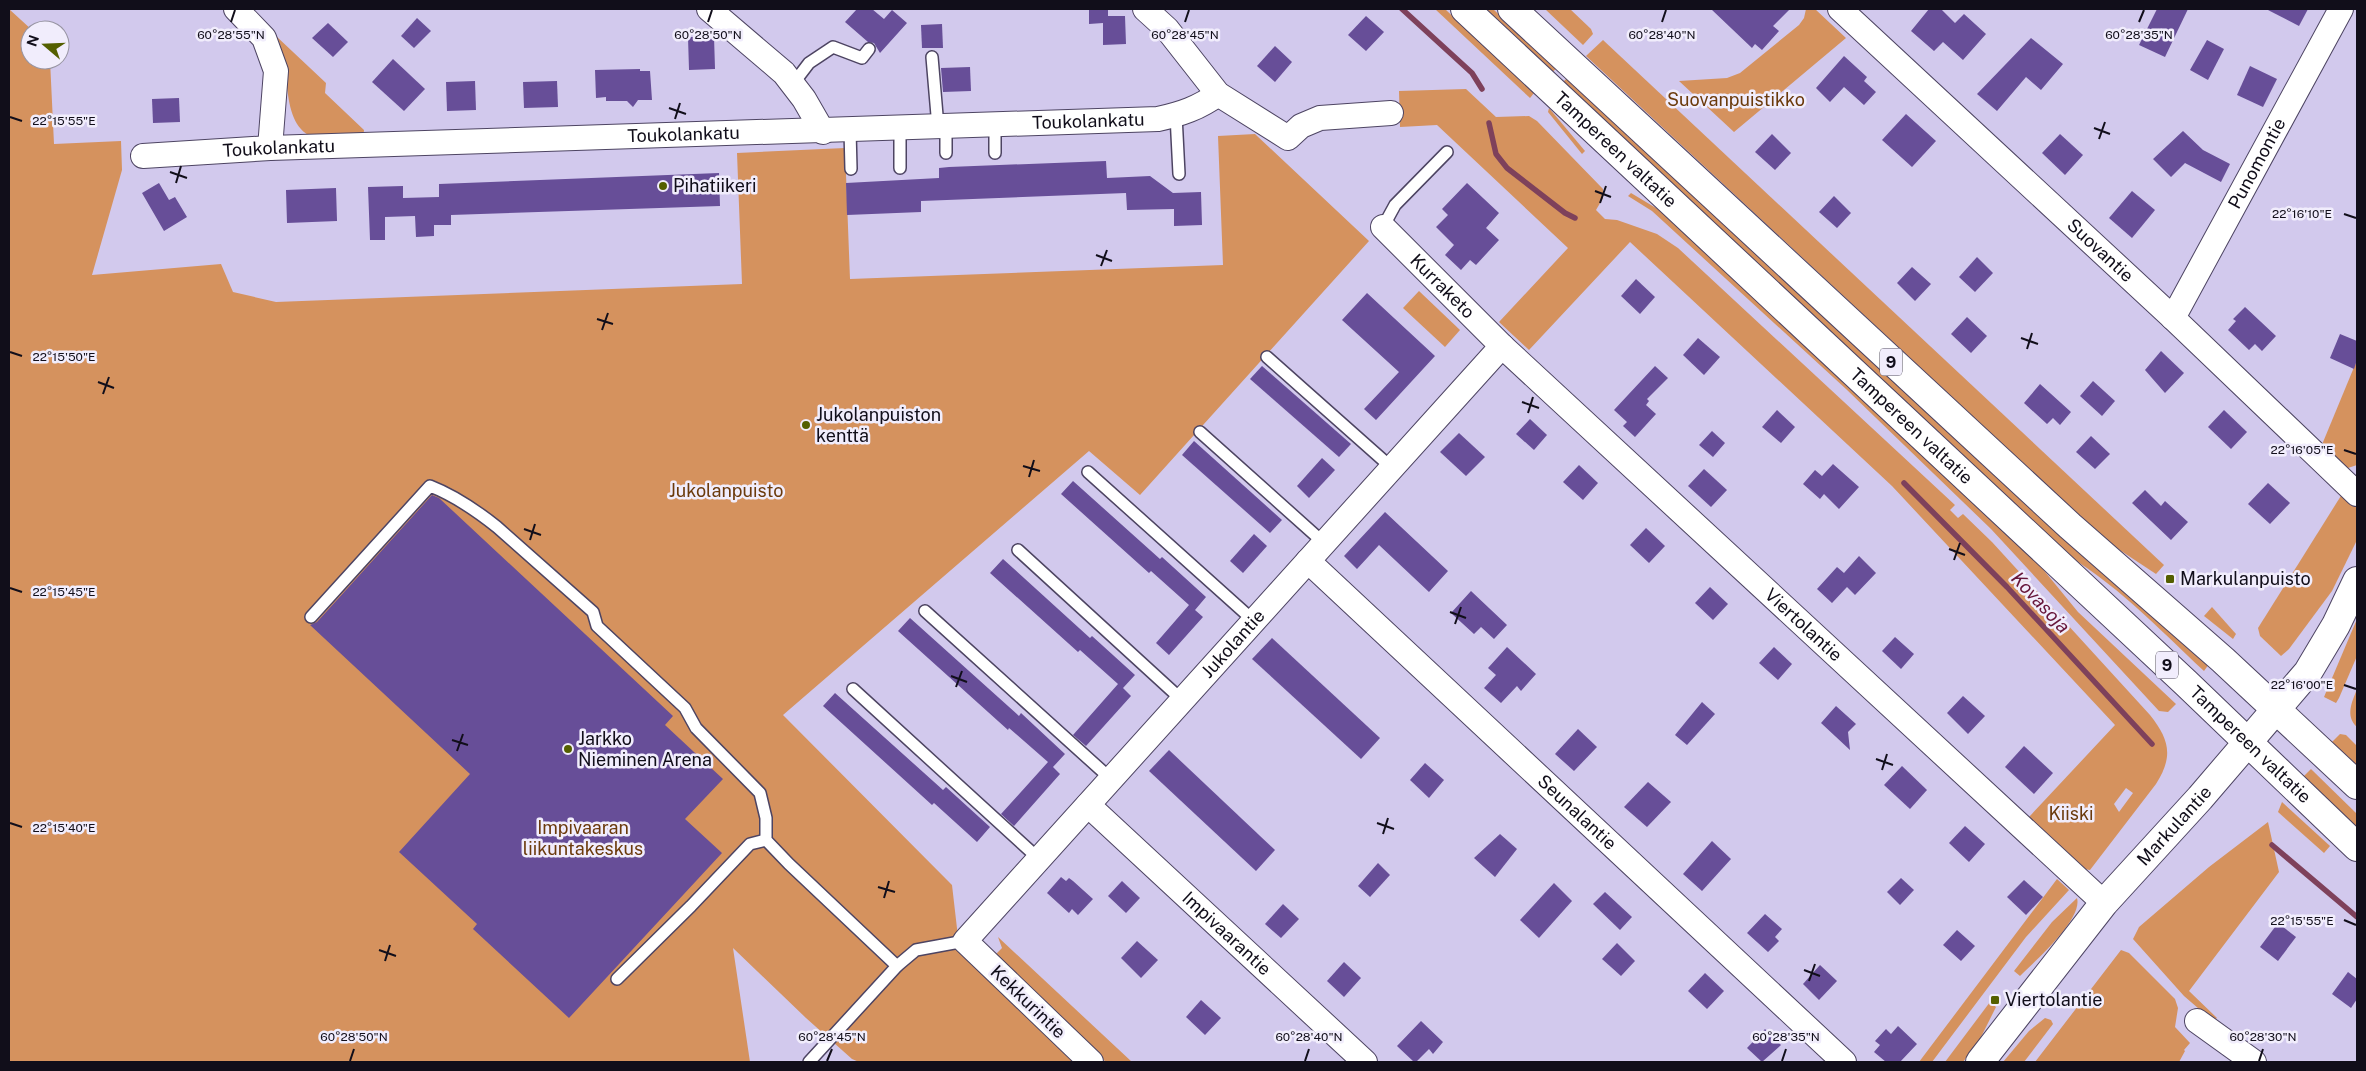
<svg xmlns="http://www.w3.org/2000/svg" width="2366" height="1071" font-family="'Public Sans',sans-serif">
<rect width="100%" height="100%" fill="#d2c9ed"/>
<g fill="#d5925e" fill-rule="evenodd">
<path d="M9 9 32 30H30V60H50L54 144 121 141 122 170 92 275 221 264 233 292 276 302 742 284 737 153 845 148 850 279 1223 265 1218 136 1255 134 1369 241 1140 495 1089 451 783 715 952 885 958 937 1083 1062H859L852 1059 806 1018 733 948 750 1062H9Z"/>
<path d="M1435 9H1445L1534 93 1530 98Z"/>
<path d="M1480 9H1493L1557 68 1550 74Z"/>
<path d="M1545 9H1570L1591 29 1593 34 1583 45Z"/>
<path d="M1806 9H1815L1846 38 1734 132 1679 81 1727 78 1740 73 1799 25 1804 18Z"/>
<path d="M276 36 326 83 325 93 364 130 363 140C349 140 334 141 320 139 276 131 294 66 276 36Z"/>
<path d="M1603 40 2164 565 2156 574 2106 541 1586 56Z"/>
<path d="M1568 77 1773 270 2031 508 2209 664 2204 671C2158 628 2114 581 2058 550L1561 84Z"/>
<path d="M1466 89 1496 117 1529 116 1537 121 1603 189V198L1596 210 1605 219 1617 220 1657 234 1678 248 1955 505 1950 510 1958 518 1963 514 1992 542 2150 715C2169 739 2174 756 2156 784L2090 870 2084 869 2029 817 2115 725 1892 486 1630 242 1529 350 1499 322 1568 248 1437 125 1400 127 1399 91ZM2126 788 2133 793 2119 812 2114 804Z"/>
<path d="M1549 108 1585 151 1582 154 1548 112Z"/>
<path d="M1631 193 1666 214 2033 557 2078 612 2176 704 2168 712 2159 711 1991 529 1846 389 1652 211 1628 196Z"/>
<path d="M1419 291 1460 330 1445 347 1403 308Z"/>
<path d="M2357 360V465L2345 469 2321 447Z"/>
<path d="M2344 491 2357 507V540L2332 591 2289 649 2281 656 2260 636 2258 628Z"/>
<path d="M2212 607 2236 634 2233 639 2204 616Z"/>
<path d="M2357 619V656L2339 698 2336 703 2324 697Z"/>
<path d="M2357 689V727C2345 716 2352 702 2357 689Z"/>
<path d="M2340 734 2346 735 2357 746V767L2331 743Z"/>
<path d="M2311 769 2357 814V830L2303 777Z"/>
<path d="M2282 802 2330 846 2324 853 2278 812Z"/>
<path d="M2268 822 2279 872 2189 991 2217 1018 2213 1021 2184 996 2133 939 2139 927 2209 867Z"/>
<path d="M2057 879 2069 890 2026 937 1932 1062H1919Z"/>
<path d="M2077 898C2083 919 2035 961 2020 976L2014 971 2052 922Z"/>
<path d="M998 937 1132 1062H1106L993 957 1002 948Z"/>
<path d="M2121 950 2129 953 2175 999 2178 1008 2175 1027 2190 1043 2184 1050 2185 1051 2179 1062H2035Z"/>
<path d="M1990 1002 1996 1007 1979 1041 1963 1062H1945Z"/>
<path d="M2045 1018 2051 1020 2053 1024 2024 1062H2003L2029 1031Z"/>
</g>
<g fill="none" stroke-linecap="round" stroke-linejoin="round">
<g stroke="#7e415b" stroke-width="5.5">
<path d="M1402 9 1472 73 1482 89"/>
<path d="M1489 123 1496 154 1507 168 1565 213 1575 218"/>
<path d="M1904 483 2007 587 2152 744"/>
<path d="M2272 845 2357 917"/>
</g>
</g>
<g fill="#674e98">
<path d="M857 9H872L884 19 892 10 907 23 880 53 874 43 868 42 845 22Z"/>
<path d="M1089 9H1108V16H1125L1126 44 1103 45V23L1089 24Z"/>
<path d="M1711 9H1790L1773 26 1779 31 1762 50 1755 44 1752 48Z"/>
<path d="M1929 9H1941L1955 23 1964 14 1986 34 1963 60 1943 42 1934 51 1911 31Z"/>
<path d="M2157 9H2188L2165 57 2139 45Z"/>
<path d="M2266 9H2308L2299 26Z"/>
<path d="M1366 16 1384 32 1366 51 1348 35Z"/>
<path d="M417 18 431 31 414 48 401 36Z"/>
<path d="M328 23 348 42 333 57 312 38Z"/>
<path d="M942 24 943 48H922L921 25Z"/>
<path d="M688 37H714L715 69 689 70Z"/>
<path d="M2031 38 2063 64 2041 90 2026 77 1997 111 1977 94Z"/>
<path d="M2207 40 2224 49 2208 80 2190 70Z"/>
<path d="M1275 46 1292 62 1275 82 1257 66Z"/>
<path d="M1844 56 1867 77 1864 81 1876 92 1864 105 1844 87 1830 102 1816 88Z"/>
<path d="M393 59 425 89 404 111 372 82Z"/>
<path d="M2250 66 2277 79 2263 107 2237 95Z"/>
<path d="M970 67 971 91 943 92 941 68Z"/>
<path d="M640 69V71H650L652 100H638L633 107 627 101H606V97L596 98 595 70Z"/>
<path d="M475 81 476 110 447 111 446 82Z"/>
<path d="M557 81 558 107 524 108 523 82Z"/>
<path d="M179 98 180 122 153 123 152 99Z"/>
<path d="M1906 114 1936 141 1912 167 1882 140Z"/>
<path d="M2183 131 2203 150 2230 164 2221 182 2185 163 2171 177 2153 159Z"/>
<path d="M1772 134 1791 153 1775 170 1755 152Z"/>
<path d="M2060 134 2083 155 2065 175 2042 153Z"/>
<path d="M1106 161 1107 178 1150 176 1173 193 1201 192 1202 225 1174 226V209L1127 210 1126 193 921 201V212L847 215 846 183 939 178V168L949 167Z"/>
<path d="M719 173 720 206 451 215V225H434V236L416 237 415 216 385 217V240H370L368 187 403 186V198L439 197V184Z"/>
<path d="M159 183 169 200 175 197 187 217 164 231 142 193Z"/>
<path d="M1467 183 1499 213 1486 228 1499 240 1476 265 1470 260 1461 270 1445 255 1454 245 1436 227 1448 215 1442 209Z"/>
<path d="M336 188 337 221 287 223 286 190Z"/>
<path d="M2132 191 2155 210 2132 238 2109 218Z"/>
<path d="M1834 196 1851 213 1837 228 1819 212Z"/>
<path d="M1977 257 1993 273 1975 292 1959 277Z"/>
<path d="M1912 267 1931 284 1915 301 1897 283Z"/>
<path d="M1636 279 1655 297 1640 314 1621 296Z"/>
<path d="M1367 293 1435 356 1376 420 1364 409 1399 372 1342 320Z"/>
<path d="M2245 307 2276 336 2262 351 2255 344 2249 350 2228 330 2236 321 2233 319Z"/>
<path d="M1967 317 1987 336 1971 353 1951 334Z"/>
<path d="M2340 334 2357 341V360L2354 369 2330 358Z"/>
<path d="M1698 338 1720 357 1704 375 1683 355Z"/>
<path d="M2161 351 2184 373 2165 393 2145 370Z"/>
<path d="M1262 366 1351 444 1339 457 1250 379Z"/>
<path d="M1655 366 1668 378 1647 399 1649 401 1646 405 1656 414 1635 437 1623 426 1627 422 1614 410Z"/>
<path d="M2093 381 2115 401 2102 416 2080 396Z"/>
<path d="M2040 384 2071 412 2060 425 2053 418 2047 424 2024 403Z"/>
<path d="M1777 410 1795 427 1781 443 1762 427Z"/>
<path d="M2224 410 2247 432 2231 449 2208 427Z"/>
<path d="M1530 419 1547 435 1534 450 1516 434Z"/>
<path d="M1712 431 1725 443 1713 457 1699 445Z"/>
<path d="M1459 433 1485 457 1466 476 1440 452Z"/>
<path d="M2091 436 2110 454 2095 469 2076 452Z"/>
<path d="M1194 441 1282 520 1270 533 1182 455Z"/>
<path d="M1322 458 1335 470 1309 498 1297 486Z"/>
<path d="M1833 464 1859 487 1839 509 1824 494 1820 499 1803 484 1815 470 1822 476Z"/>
<path d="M1579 465 1598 483 1583 500 1563 482Z"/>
<path d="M1704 469 1727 490 1711 507 1688 486Z"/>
<path d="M1073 481 1160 559 1162 557 1206 597 1195 610 1203 617 1169 655 1156 643 1189 605 1151 571 1149 573 1061 494Z"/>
<path d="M2268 483 2290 503 2270 524 2248 504Z"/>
<path d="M2145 490 2161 506 2165 501 2188 522 2171 540 2132 503Z"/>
<path d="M432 495 439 498 673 716 665 725 723 779 685 819 722 853 569 1018 473 929 477 924 399 852 470 774 310 625 317 622Z"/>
<path d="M1385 512 1448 571 1429 592 1379 545 1357 569 1344 556Z"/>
<path d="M1646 528 1665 546 1649 563 1630 545Z"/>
<path d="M1254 534 1267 546 1243 573 1230 561Z"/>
<path d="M1859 556 1876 573 1855 595 1847 587 1832 603 1817 589 1837 567 1844 573Z"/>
<path d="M1003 559 1090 638 1092 636 1135 675 1123 688 1131 696 1086 746 1073 735 1118 684 1080 650 1078 652 990 573Z"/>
<path d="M1710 587 1728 604 1713 620 1695 603Z"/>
<path d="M1471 591 1507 625 1494 639 1481 627 1474 634 1451 613Z"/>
<path d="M910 618 1019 716 1021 713 1065 754 1053 767 1060 774 1014 826 1001 814 1048 762 1009 728 1008 730 898 631Z"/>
<path d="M1895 637 1914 654 1901 669 1882 651Z"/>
<path d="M1272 638 1380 738 1361 759 1252 659Z"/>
<path d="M1507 647 1536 674 1521 691 1517 686 1501 703 1484 688 1496 675 1488 668Z"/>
<path d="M1774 647 1792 664 1778 680 1759 663Z"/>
<path d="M835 693 943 790 946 787 990 827 977 842 934 803 932 805 823 706Z"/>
<path d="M1963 696 1985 716 1968 734 1947 713Z"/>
<path d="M1702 702 1715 714 1687 745 1675 735Z"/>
<path d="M1836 706 1856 724 1848 732 1850 750 1821 723Z"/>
<path d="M1578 729 1597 747 1574 771 1555 754Z"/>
<path d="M2024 746 2053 773 2034 794 2005 767Z"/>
<path d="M1169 750 1275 850 1256 871 1149 771Z"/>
<path d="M1425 763 1444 780 1429 798 1410 780Z"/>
<path d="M1902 766 1927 790 1910 809 1884 785Z"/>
<path d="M1648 782 1671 802 1647 827 1624 807Z"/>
<path d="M1965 826 1985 844 1969 862 1949 843Z"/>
<path d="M1500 834 1517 849 1495 877 1474 858Z"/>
<path d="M1712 841 1731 859 1702 891 1683 874Z"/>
<path d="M1378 863 1390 875 1370 897 1358 886Z"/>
<path d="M1061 877 1066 881 1069 878 1073 881 1093 899 1078 915 1072 909 1069 913 1047 893Z"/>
<path d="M1901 878 1914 890 1900 905 1887 892Z"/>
<path d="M2024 880 2043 897 2026 915 2007 897Z"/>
<path d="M1122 881 1140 898 1126 913 1108 896Z"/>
<path d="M1554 883 1572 901 1539 938 1520 920Z"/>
<path d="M1605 892 1632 917 1620 930 1593 904Z"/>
<path d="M1283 904 1299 919 1281 938 1265 924Z"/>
<path d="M1765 914 1782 929 1775 937 1779 941 1768 952 1747 933Z"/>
<path d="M2278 923 2296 937 2278 961 2260 947Z"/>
<path d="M1957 930 1975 946 1961 961 1943 945Z"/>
<path d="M1137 941 1158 960 1141 978 1121 958Z"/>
<path d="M1617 943 1635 961 1621 976 1602 959Z"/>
<path d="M1344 962 1361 978 1344 997 1327 981Z"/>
<path d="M1820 965 1837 981 1819 1000 1803 984Z"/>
<path d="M2348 972 2357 979V999L2351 1008 2332 994Z"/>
<path d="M1705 973 1724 991 1707 1009 1688 991Z"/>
<path d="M1201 1000 1221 1018 1205 1035 1186 1017Z"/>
<path d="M1421 1021 1443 1042 1433 1054 1429 1049 1416 1062H1414L1397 1046Z"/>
<path d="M1898 1026 1917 1044 1900 1062H1886L1874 1052 1880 1045 1875 1041 1886 1029 1891 1034Z"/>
<path d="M1765 1029 1781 1045 1762 1062 1747 1048Z"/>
</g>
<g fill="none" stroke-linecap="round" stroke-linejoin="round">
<g stroke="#4d4462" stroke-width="14">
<g id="service">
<path d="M932 57 938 127"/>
<path d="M793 84 809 63 833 47 862 58 869 49"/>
<path d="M1176 115 1179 174"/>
<path d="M995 125V153"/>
<path d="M946 127V153"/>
<path d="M900 129V168"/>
<path d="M850 130 851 169"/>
<path d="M1383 227 1395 205 1447 152"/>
<path d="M1267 357 1392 468"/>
<path d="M1200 432 1324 543"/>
<path d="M1088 472 1254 621"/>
<path d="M1018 550 1182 700"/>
<path d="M925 611 1111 779"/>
<path d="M311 617 430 486C453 495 477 511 497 527L593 612 597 626 685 708 696 728 760 793 766 818V840L789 864 897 966"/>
<path d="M853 689 1039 859"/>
<path d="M617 979 691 906 750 844 766 840"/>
<path d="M809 1062 897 966 916 950 965 941"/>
</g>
</g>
<g stroke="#4d4462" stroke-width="26">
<g id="minor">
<path d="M236 9 264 38 276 71 270 148"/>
<path d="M709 9 784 73 804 99 823 132"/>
<path d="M1145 9 1167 29 1218 94 1288 138 1301 126 1320 118 1391 113"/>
<path id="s1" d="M1840 9 2173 318 2357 494"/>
<path id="s2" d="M143 156 270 148 1158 119C1181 114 1199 108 1218 94"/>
<path id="s3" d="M1383 227 1502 346 2104 903"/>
<path id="s4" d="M2173 318 2341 9"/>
<path id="s5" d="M1308 561 1844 1062"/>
<path id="s6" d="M1088 805 1365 1062"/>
<path d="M2197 1021 2254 1062"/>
<path id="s7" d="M1091 1062 965 941 1502 346"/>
</g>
</g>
<g stroke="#4d4462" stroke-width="30">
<g id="secondary">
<path id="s8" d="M1980 1062 2104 903 2200 798 2308 672 2336 625 2357 581"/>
</g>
</g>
<g stroke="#4d4462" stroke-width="30">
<g id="trunk">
<path id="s9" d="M1465 9 2186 683 2357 847"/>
<path d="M1512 9 2070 526 2223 660 2357 785"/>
</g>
</g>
<use href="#service" stroke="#fff" stroke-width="11"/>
<use href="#minor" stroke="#fff" stroke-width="24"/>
<use href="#secondary" stroke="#fff" stroke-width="28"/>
<use href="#trunk" stroke="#fff" stroke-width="28"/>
</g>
<path fill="none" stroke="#110e1a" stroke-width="2" d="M231 22 235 10M708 22 712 10M1185 22 1189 10M1662 22 1666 10M2139 22 2144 10M669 108 686 114M10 117 22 121M675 119 680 103M2094 128 2110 134M2099 139 2105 122M170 172 187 178M176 183 181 166M1595 191 1611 197M1600 203 1606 186M2344 214 2356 218M1096 255 1112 261M1101 266 1107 250M597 319 613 324M602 330 608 313M2021 338 2038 344M2027 349 2032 333M10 352 22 356M98 382 114 388M103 394 109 377M1522 402 1539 408M1528 413 1533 397M2344 450 2356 454M1023 466 1040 471M1029 477 1034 460M524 529 541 535M530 540 535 524M1949 549 1965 555M1954 560 1960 543M10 588 22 592M1450 612 1466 618M1455 624 1461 607M951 676 967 682M2344 685 2356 689M956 687 962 671M452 740 468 745M457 751 463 734M1876 759 1893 765M1882 770 1887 754M10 823 22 827M1377 823 1394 829M1383 834 1388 818M878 887 895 892M884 898 889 881M2344 920 2356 925M379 950 396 956M385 961 390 945M1804 970 1820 976M1809 981 1815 964M350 1061 354 1049M827 1061 832 1049M1305 1061 1309 1049M1782 1061 1786 1049M2259 1061 2263 1049"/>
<g fill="#545f00" stroke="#f1edfc" stroke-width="2">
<circle cx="663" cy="186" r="5"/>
<circle cx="806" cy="425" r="5"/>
<rect x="2165" y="574" width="10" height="10" rx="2.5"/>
<circle cx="568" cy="749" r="5"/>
<rect x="1990" y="995" width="10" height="10" rx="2.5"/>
</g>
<g text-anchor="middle" stroke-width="5" stroke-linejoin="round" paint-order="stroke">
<g fill="#f1edfc" stroke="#54515e" stroke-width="1">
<rect x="1880" y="348.5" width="22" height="27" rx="4"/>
<rect x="2156" y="651.5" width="22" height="27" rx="4"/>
</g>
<g font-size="16" font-weight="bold" fill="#110e1a">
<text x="1891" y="368">9</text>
<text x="2167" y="671">9</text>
</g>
<g font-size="18" fill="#6b3a0c" stroke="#f1edfc">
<text x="1736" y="106">Suovanpuistikko</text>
<text x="726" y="497">Jukolanpuisto</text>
<text x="2071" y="820">Kiiski</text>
<text x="583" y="834">Impivaaran<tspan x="583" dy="21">liikuntakeskus</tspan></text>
</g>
<g font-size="18" fill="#110e1a" stroke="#f1edfc">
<text dy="6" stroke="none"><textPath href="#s2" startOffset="946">Toukolankatu</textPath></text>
<text dy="6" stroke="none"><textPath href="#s2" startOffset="541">Toukolankatu</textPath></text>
<text dy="6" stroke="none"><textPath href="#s2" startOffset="136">Toukolankatu</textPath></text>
<text dy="6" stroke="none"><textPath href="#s9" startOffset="206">Tampereen valtatie</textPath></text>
<text dy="6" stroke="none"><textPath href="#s4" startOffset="176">Punomontie</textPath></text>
<text dy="6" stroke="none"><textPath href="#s1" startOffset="355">Suovantie</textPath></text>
<text dy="6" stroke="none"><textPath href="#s3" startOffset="84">Kurraketo</textPath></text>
<text dy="6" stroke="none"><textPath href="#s9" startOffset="611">Tampereen valtatie</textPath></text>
<text dy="6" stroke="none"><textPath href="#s3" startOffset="579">Viertolantie</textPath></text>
<text dy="6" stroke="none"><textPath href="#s7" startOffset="575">Jukolantie</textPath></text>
<text dy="6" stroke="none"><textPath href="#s9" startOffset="1076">Tampereen valtatie</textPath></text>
<text dy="6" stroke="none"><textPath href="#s5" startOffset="368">Seunalantie</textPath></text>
<text dy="6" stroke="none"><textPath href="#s8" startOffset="306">Markulantie</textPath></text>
<text dy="6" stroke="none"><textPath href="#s6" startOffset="189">Impivaarantie</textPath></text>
<text transform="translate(1028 1002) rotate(44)" y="6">Kekkurintie</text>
</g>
<g font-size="18" fill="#110e1a" stroke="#f1edfc" text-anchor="start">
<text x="673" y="192">Pihatiikeri</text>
<text x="816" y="421">Jukolanpuiston<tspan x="816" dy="21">kenttä</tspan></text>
<text x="2180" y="585">Markulanpuisto</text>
<text x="578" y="745">Jarkko<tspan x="578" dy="21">Nieminen Arena</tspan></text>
<text x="2005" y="1006">Viertolantie</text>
</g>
<g font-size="19" font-style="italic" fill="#67163b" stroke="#f1edfc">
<text transform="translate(2041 602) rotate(47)" y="7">Kovasoja</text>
</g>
</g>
<g font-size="12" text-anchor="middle" fill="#110e1a" stroke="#f1edfc" stroke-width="5" stroke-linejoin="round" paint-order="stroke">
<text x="231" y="39">60°28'55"N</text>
<text x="708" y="39">60°28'50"N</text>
<text x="1185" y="39">60°28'45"N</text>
<text x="1662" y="39">60°28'40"N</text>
<text x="2139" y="39">60°28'35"N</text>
<text x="64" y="125">22°15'55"E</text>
<text x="2302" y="218">22°16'10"E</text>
<text x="64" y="361">22°15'50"E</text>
<text x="2302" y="454">22°16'05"E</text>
<text x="64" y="596">22°15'45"E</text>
<text x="2302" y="689">22°16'00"E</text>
<text x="64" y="832">22°15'40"E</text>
<text x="2302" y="925">22°15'55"E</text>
<text x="354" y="1041">60°28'50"N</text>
<text x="832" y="1041">60°28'45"N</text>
<text x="1309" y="1041">60°28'40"N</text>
<text x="1786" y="1041">60°28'35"N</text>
<text x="2263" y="1041">60°28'30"N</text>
</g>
<rect width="2366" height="1071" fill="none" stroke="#110e1a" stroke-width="20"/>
<g transform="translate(45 45) rotate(289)"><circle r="24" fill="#f1edfc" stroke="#9794a2"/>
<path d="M0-4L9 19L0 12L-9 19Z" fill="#545f00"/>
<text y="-8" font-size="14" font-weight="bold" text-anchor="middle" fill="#110e1a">N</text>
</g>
</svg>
